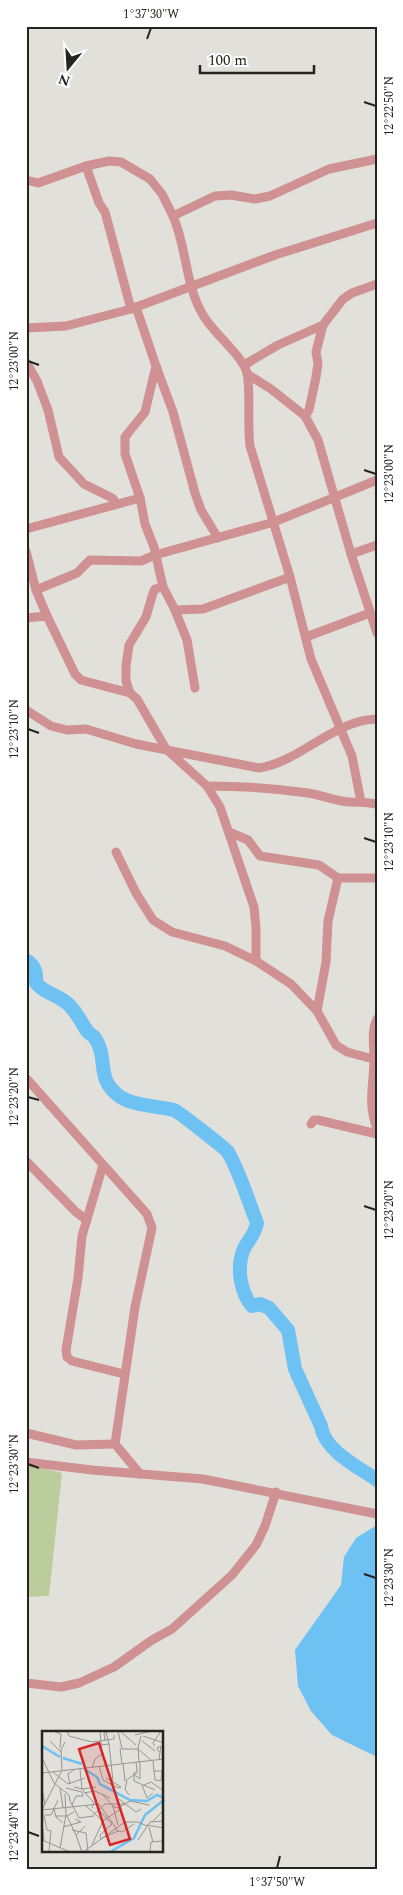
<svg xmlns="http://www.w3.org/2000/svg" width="403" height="1895" font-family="Spectral,serif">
<rect width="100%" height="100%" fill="#e2e0da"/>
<path fill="#bbcd9c" d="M26 1464 62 1473 49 1596 26 1597Z"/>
<path fill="#6dc1f3" d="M377 1525V1757L332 1735 311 1711 298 1686 295 1650 341 1585 344 1557 356 1538Z"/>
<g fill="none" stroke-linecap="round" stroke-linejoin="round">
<path stroke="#6dc1f3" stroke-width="14" d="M26 960C35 965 37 973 36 983 45 993 50 992 61 999 74 1006 79 1019 87 1031 89 1034 93 1035 95 1038 109 1060 95 1078 119 1096 133 1106 158 1106 174 1110 179 1112 226 1149 228 1152 240 1173 248 1200 257 1223 254 1238 244 1244 242 1254 237 1271 241 1293 252 1306L260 1304 269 1308 288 1330 295 1369 321 1426C324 1450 358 1467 377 1480"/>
<g stroke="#cf9192" stroke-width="9">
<path d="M86 166 99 203 105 212 131 309"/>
<path d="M26 180 38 183 86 166 109 161 121 162 150 179 162 194 173 216 215 196 231 195 255 199 270 196 329 169 377 159"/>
<path d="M173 216C187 248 185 285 203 315 213 333 243 356 247 373 251 393 247 423 250 446L290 577 311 659 352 756 361 802 377 804"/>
<path d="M136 307 156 366 145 412 125 437V454L140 498 145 524 154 547 163 587 155 589 153 593 146 617 129 645 126 666V681L130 693 137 699 166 749 207 786 220 807 254 907 256 928V961"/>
<path d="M26 328 66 326 131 309 275 255 377 223"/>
<path d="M26 362 37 381 48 410 59 457 84 484 112 498 117 504"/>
<path d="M244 365 278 345 323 325 343 299 352 293 377 284"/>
<path d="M156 366 173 412 195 493 201 510 218 538"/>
<path d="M247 374 271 389 305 416 318 440 351 554 377 633"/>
<path d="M305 416 309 410 316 377 318 363 316 352 323 325"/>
<path d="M26 529 140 498"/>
<path d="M26 551 36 590 47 616"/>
<path d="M351 554 377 545"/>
<path d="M163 587 175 610 203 609 290 577"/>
<path d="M36 590 77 573 90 560 141 561 155 555 274 522 377 480"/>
<path d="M175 610 187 640 195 688"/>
<path d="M26 618 47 616 75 674 81 680 130 693"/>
<path d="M306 637 370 613"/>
<path d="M26 710 51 726 67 730 86 729 136 744 259 768C302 761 333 720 377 719"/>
<path d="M207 786C241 786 274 788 308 793 326 796 342 804 361 802"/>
<path d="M229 832 248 840 260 856 319 865 338 878"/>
<path d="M116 852 136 893 153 920 172 932 225 946 256 961 291 984 317 1011 336 1045 347 1052 377 1060"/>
<path d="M317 1011 326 962 328 921 338 878H377"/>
<path d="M377 1019C371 1031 374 1045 374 1058 374 1085 367 1102 377 1129"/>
<path d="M26 1078 147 1214 152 1228 135 1307 115 1444 140 1474"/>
<path d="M311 1124 314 1120H318L377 1134"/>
<path d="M26 1161 76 1212 87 1220"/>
<path d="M103 1165 82 1236 78 1278 66 1350 67 1357 72 1361 124 1374"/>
<path d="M26 1433 76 1445 115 1444"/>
<path d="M26 1462 92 1470 203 1479 377 1514"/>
<path d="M26 1683 61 1687 79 1683 114 1667 152 1640 172 1629 232 1575 256 1545 265 1526 276 1492"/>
</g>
</g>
<path fill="none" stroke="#242421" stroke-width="2" d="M147 39 151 28M364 102 376 106M28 361 39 365M364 470 376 474M28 729 39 733M364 838 376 842M28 1097 39 1100M364 1206 376 1210M28 1464 39 1468M364 1574 376 1578M28 1832 39 1836M277 1868 280 1856"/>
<g transform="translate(42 1731)">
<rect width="121" height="121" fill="#e2e0da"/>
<path fill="none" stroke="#6dc1f3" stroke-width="2.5" d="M0 15 18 26M21 27 40 33M42 38 55 46 58 53 88 69 105 70 115 64 122 67M68 121 92 107 103 84 122 69"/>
<path fill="none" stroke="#969590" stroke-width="1" d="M11 0 19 3 18 17M25 0 27 5 50 11 72 8V4M76 0 80 18H96M78 0 94 14M93 4 109 0M101 5 122 12M8 10 19 21M100 10 113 20M67 13 71 50M59 14 67 13 64 1 62 2 63 10M113 15 111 12 119 0M78 17 80 33M96 18 109 29M117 21 115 17 119 15 117 28M0 27 12 52 27 64 28 70M111 30 112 40 113 49 119 50 120 40H112M94 31 95 40 91 43 98 48M97 31 96 16 99 5M81 33 83 50 96 41M57 35 61 49 76 57 79 56 64 47M50 37 53 28 60 23 58 0M38 38 40 58 54 56M11 41 26 53 43 47M0 42 122 28M92 45V50L113 59M98 48V31M85 50 83 58 87 64M28 53 26 43 33 38M100 54 105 67 111 62M102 54 109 51 122 60M32 56 40 58 52 72 50 77M18 57 21 77M24 57 40 61M0 58 3 73M42 62 53 60 68 67M60 63 71 75 76 94M77 68 94 81 99 78M28 70 37 87 52 85M30 74 34 65H41L40 61M44 75 61 90M70 75 76 77 88 70 107 74M12 78 14 86 21 92M0 79 57 73 76 100M0 79 20 39 19 19 23 11M57 79 70 93M2 84H9L16 69M51 84 63 73H84M2 85 5 99 9 100 7 121M13 85H25L32 81M25 85 34 104M111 90 122 79M0 91 2 110M105 94 122 97M21 96 39 91 33 88M107 96 111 111M30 99 44 102 46 121M60 107 76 100 80 101 92 93M59 108 58 104 70 93M0 109 28 121M96 109 108 91 122 90M50 114 61 90 77 79M18 117 24 84 23 63M40 121 34 104 43 95M41 121 83 91H96L105 95M108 121 109 111 122 110"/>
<path fill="#d62828" fill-opacity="0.15" stroke="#d62828" stroke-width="2.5" d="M57 12 88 108 68 114 37 18Z"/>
<rect width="121" height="121" fill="none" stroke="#242421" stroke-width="2.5"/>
</g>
<rect width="403" height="1895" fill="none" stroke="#ffffff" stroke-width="55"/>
<g transform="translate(68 68) rotate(198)" stroke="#ffffff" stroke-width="4" paint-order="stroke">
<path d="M0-4L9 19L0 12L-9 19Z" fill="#242421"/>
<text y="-8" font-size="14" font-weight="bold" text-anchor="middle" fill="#242421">N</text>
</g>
<path d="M200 65v8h114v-8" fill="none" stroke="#242421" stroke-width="2.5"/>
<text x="208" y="65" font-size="15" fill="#242421" stroke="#ffffff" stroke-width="4" paint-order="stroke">100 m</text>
<rect x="28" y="28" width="348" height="1840" fill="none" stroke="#242421" stroke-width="2"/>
<g font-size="12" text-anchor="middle" fill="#242421">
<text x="151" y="18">1°37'30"W</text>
<text transform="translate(389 106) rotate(-90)" y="4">12°22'50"N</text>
<text transform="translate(14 361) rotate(-90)" y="4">12°23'00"N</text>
<text transform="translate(389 474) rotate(-90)" y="4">12°23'00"N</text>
<text transform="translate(14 729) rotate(-90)" y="4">12°23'10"N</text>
<text transform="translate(389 842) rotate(-90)" y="4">12°23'10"N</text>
<text transform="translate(14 1097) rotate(-90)" y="4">12°23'20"N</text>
<text transform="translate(389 1210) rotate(-90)" y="4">12°23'20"N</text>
<text transform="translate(14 1464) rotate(-90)" y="4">12°23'30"N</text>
<text transform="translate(389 1578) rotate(-90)" y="4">12°23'30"N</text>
<text transform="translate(14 1832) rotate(-90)" y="4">12°23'40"N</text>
<text x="277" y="1886">1°37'50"W</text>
</g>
</svg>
